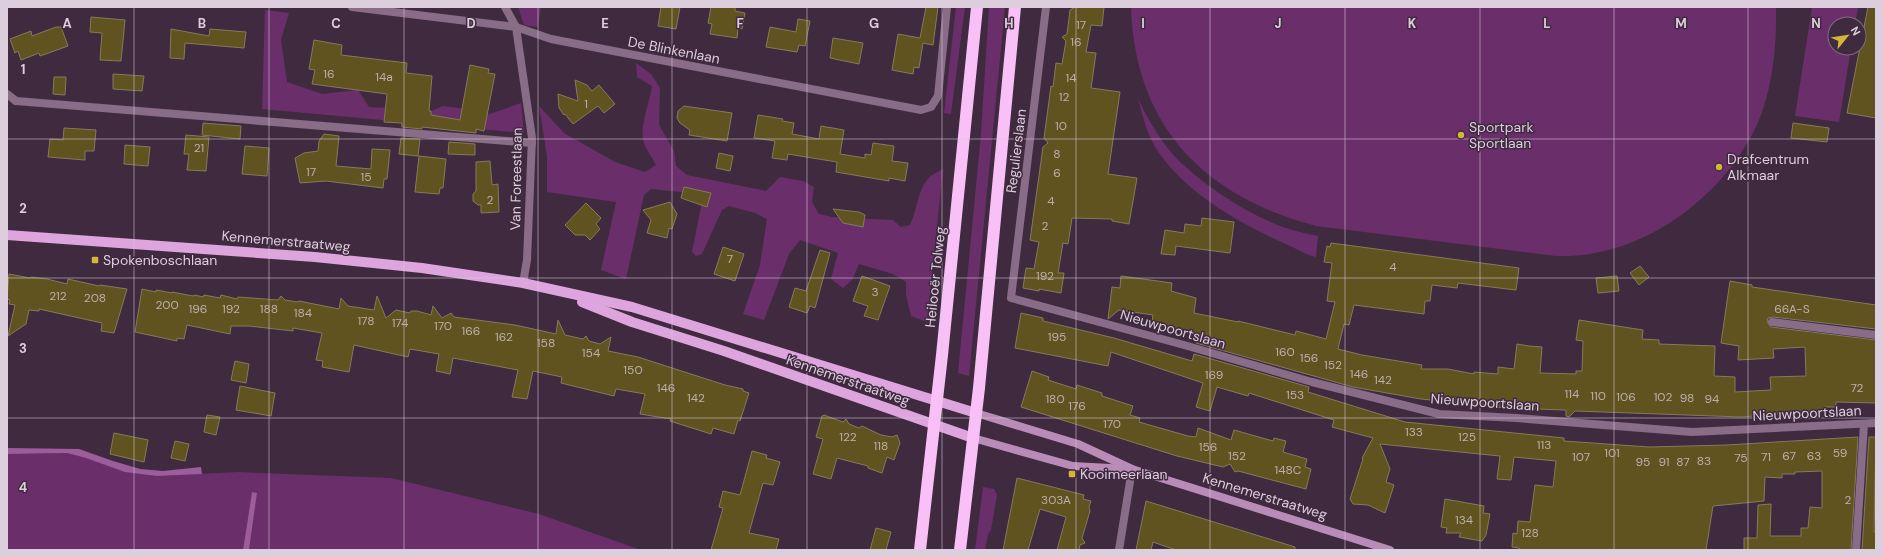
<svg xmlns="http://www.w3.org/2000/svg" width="1883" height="557" font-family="'DM Sans',sans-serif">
<rect width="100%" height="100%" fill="#402a40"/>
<g fill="#6a2f6a">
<path d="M518 7H541L538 27 524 25Z"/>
<path d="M956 7H965L951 114 944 113Z"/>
<path d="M989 7H1005L969 376 958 373 981 134Z"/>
<path d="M1131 7H1776C1777 47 1772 95 1754 131 1717 203 1637 259 1556 256L1316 226C1203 196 1135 126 1131 7Z"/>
<path d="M1812 7H1858L1855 24H1835V48H1851L1839 122 1795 116Z"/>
<path d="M265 10 289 13 281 40 287 82 322 94 358 90 369 107 414 109 424 114 443 106 466 109 487 115 521 103 524 133 262 109Z"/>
<path d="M636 63 651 74 660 88 659 125 674 151 676 166 687 175 766 191 780 177 803 181 814 187 812 202 819 214 832 217 893 220 901 227 910 225C917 211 917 193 927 180 930 175 938 172 943 169L927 322 911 316 906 295V282L893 274 859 264 852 280 843 288 831 279 838 253 800 240 789 254 764 320 743 314 760 265 767 219 755 213 729 206 722 210 702 254 696 256 692 252 701 207 699 197 692 193 651 189 644 195 626 279 601 270 616 202 547 192V156L539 106 564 133 615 162 645 172 656 165C652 157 645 148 643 140 640 126 650 101 652 86L637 77Z"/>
<path d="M1138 99C1149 121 1163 146 1180 162 1209 189 1252 217 1289 229 1298 232 1309 234 1318 236L1316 257C1306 255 1297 249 1288 245 1241 224 1190 196 1159 153 1148 138 1143 117 1138 99Z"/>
<path d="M67 453 157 476 238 472 391 478 539 514 641 550H249L257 493 252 492 243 550H7V454Z"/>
<path d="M983 487 994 489 997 495 991 530 988 534 985 550H975Z"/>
</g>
<g fill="#9d5d9d">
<path d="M7 448 79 449 113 461 140 469 163 471 201 467 202 474 157 476 125 472 86 458 67 453 7 454Z"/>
<path d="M252 492 257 493 249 550H243Z"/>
</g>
<g fill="#60531f" stroke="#847b5a">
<path d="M661 7H680L676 29 658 26Z"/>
<path d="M711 7H735V11L745 13 742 29 738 28 737 38 710 34 712 24 708 23Z"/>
<path d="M926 7H938L933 45 923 43 919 68 914 67 913 74 892 70 898 34 920 38Z"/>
<path d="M1075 7H1104L1102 26 1091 25 1086 52 1096 53 1091 88 1120 92 1108 174 1137 178 1129 224 1112 221V219L1072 218 1068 244 1063 243 1058 273H1064L1061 293 1039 289V291L1023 288 1026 268 1034 269 1039 242 1030 240 1043 147 1048 143 1044 138 1051 86 1053 87 1056 63 1062 64 1066 41 1062 37 1067 34 1070 10Z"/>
<path d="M1868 7H1876V118L1847 113Z"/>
<path d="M91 17 125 20 121 61 100 60 102 33 90 32Z"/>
<path d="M798 19 810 21 805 46 799 45 797 52 766 47 770 27 796 32Z"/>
<path d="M56 27H61L68 46 40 56 39 53 21 60 18 51 15 53 10 39 31 31 32 36Z"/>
<path d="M171 29 209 36 210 29 246 32 244 48 185 43 184 59 170 58Z"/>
<path d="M833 38 863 43 859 64 830 58Z"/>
<path d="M314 40 342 45 341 55 407 63 406 73 432 76 429 111H431V115L460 120 470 65 489 69 488 73 495 74 484 131 476 129V133L422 127V129L402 127V123L384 122 387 94 312 84 315 70 309 69Z"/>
<path d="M113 74 144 76 142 91 113 89Z"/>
<path d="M54 77H66L65 95 53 94Z"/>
<path d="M575 80 587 85 592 91 599 85 615 104 604 113 598 106 573 124 565 114 564 115 559 108 558 94 578 101Z"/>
<path d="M684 106 732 113 727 141 689 135 690 130 680 123 677 118 678 111Z"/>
<path d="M758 115 783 119 782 121 794 123 792 134 819 139 821 126 844 130 840 154 865 158V154L871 155 873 143 894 146 892 161 908 163 905 181 889 178V181L836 172 837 162 788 154 787 160 772 158 775 141 754 138Z"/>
<path d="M203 123 241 126 240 139 202 135Z"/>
<path d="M1793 123 1829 128 1827 142 1791 138Z"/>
<path d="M64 128 96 130 94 151H85V160L48 157 50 139 63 140Z"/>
<path d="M324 134 339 136 336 166 371 169 372 149 390 150 387 179H384L383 188 326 181 300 183 295 158 304 153 318 151 319 141Z"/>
<path d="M186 135 209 137 206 171 187 170 189 154H184Z"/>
<path d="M401 138 420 139 418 156 399 154Z"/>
<path d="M449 142 475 144V155L448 154Z"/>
<path d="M125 145 150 147 148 166 124 164Z"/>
<path d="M245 146 269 148 267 176 242 174Z"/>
<path d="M719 153 733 156 730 171 716 168Z"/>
<path d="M419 156 446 159 443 188H440L439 194 415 192Z"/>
<path d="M490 161 492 185 498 184 499 212 481 213V205H478L473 201V194L476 191V162Z"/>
<path d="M684 187 711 193 707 207 681 198Z"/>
<path d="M670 202 677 214 672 229 669 228 667 238 647 233 651 220 643 210Z"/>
<path d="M586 203 601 218 596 224 600 229 590 240 585 235H575L565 225Z"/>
<path d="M833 209 859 212 865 215 863 227 843 223Z"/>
<path d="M1202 218 1234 222 1230 253 1176 246 1175 255 1161 254 1165 230 1184 233 1185 224 1201 226Z"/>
<path d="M1331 243 1519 268 1516 290 1458 283 1457 288 1432 285 1430 301H1425L1424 314 1354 305 1349 325 1344 324 1338 349 1362 355 1422 365 1421 369H1448L1474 374V372L1498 374V367L1514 369 1517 344 1529 346 1542 347 1540 373 1576 374V371H1582L1583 341 1576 340 1579 320 1643 330 1642 339 1659 340V344L1715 346 1714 376 1735 377V392L1771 390 1770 377 1806 376 1805 347 1773 349 1774 358 1738 360 1739 346 1721 343 1730 281 1752 285V287L1876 305V329L1773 317 1768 318 1767 322 1771 327 1876 340V403L1836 402V407H1825L1824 410 1742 417 1575 411 1569 417 1566 416V410L1506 408 1421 399 1353 387 1196 343 1198 336 1152 323 1153 315 1119 310 1108 319 1112 287 1120 288 1121 276 1172 283 1171 291 1196 298 1194 313 1238 322V321L1295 335 1296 331 1326 339 1335 302 1327 301 1332 263 1324 262 1327 246 1330 247Z"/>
<path d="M723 247 744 254 735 281 714 274Z"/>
<path d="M820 250 830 253 815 308 810 306 807 313 789 307 795 288 806 291Z"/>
<path d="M1640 266 1649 277 1639 285 1630 273Z"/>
<path d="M9 274 30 278 31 277 47 279 67 284 68 279 99 286 100 285 127 289 114 333 101 331 102 323 39 309V311L29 310 26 324 8 336 15 305 9 304 10 300 7 299Z"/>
<path d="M862 276 890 286 878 320 864 316 868 306 853 301Z"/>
<path d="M1617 276 1619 291 1598 293 1596 278Z"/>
<path d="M142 289 156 292V290L172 293V292L193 296 195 295 203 297 204 295 220 298 221 295 237 299 238 297 278 300 281 296 285 300 297 302 299 301 339 309 341 298 348 306 374 310 377 296 386 318 396 310 410 313 411 311H417L431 315 433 306 442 318 451 313 454 317 515 325 556 334 558 320 565 335 583 339 586 336 589 341 600 344 611 337 608 351 638 357 725 385 743 389V391L749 393 740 421 738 420 734 434 713 428 711 434 670 421 671 419 640 414 645 394 616 389 614 396 561 383 562 377 533 371 527 399 512 397 518 370 453 358 450 374 436 371 439 354 410 349 408 357 354 345 349 372 322 367 323 361 316 360 322 333 293 328V331L249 326H231L230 334 187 325 184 339 177 338V341L135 332Z"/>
<path d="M1021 313 1043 318V321L1114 338 1192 361 1194 354 1309 387 1308 392 1405 422 1564 438V441L1649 447 1727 445 1858 437 1851 550H1744V538H1757L1758 505 1771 504 1770 536H1801V528H1808L1810 507 1822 508V471L1795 472V474H1782V478L1765 477 1764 501 1713 506 1706 550H1521L1519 548 1512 547 1513 533 1517 534 1518 521 1530 522 1535 485 1553 487 1556 461 1514 457 1511 480 1497 479 1500 456 1380 444 1390 469 1386 482 1394 485 1385 513 1368 505 1353 504 1350 499 1363 459 1362 458 1373 438 1332 427 1334 420 1249 393 1248 396 1217 387 1210 411 1196 407 1203 383 1111 352 1108 366 1015 348Z"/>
<path d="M235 361 249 364 246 383 231 380Z"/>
<path d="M1032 371 1049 377 1048 380 1076 389 1077 385 1102 393V396L1133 406 1130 415 1140 418 1139 422 1188 436 1196 437 1198 428 1231 440 1234 430 1273 441 1274 438 1286 441 1283 452 1307 459 1305 467 1311 469 1306 489 1238 471 1235 472 1230 464 1223 467 1177 456 1021 407Z"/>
<path d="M240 386 275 393 271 416 236 410Z"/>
<path d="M207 415 220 417 216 435 204 432Z"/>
<path d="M824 415 843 422 846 419 849 424 859 428 862 426 881 435 892 437 897 435 900 443 894 460 887 457 882 473 868 468V466L837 458 831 479 813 474 823 439 816 437 822 416Z"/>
<path d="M114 433 148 440 144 462 110 454Z"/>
<path d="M1869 437H1876L1874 532H1876V550H1862Z"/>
<path d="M175 441 189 444 185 461 171 458Z"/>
<path d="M752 451 767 455 766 458 780 462 773 485 763 483 749 533 779 539 776 550H711L723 508 719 507 723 491 740 495Z"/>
<path d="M1017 478 1084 495 1083 499 1091 501 1089 507 1090 511 1082 538 1085 543 1080 545 1079 550H1057L1066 517 1040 509 1028 550H1003Z"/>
<path d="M1445 499 1484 506 1483 513 1490 514 1486 535 1482 541 1459 537 1461 533H1446L1447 528 1441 527Z"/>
<path d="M1146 501 1295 547V550H1176L1153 542 1151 550H1136Z"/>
<path d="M876 528 891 532 886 550H870Z"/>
</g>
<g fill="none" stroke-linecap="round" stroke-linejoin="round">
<g stroke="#896c88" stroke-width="8">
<path d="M16 101 532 143"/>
<path d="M1772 322 1876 335"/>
</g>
<g stroke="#896c88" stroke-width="8">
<path d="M352 7 516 27 551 39 921 110 931 107 938 96 947 7"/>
<path d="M505 7 516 27 532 138 527 260 523 283"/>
<path d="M1046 7 1011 298 1184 345 1312 382 1439 414 1516 418 1692 432 1876 423"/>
<path d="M7 94 16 101"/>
<path d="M1119 550 1132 469"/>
<path d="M1856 550 1864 424"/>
</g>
<g stroke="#b98cb8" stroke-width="8">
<path d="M976 413 1078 444 1132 469 1390 550"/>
<path d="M973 438 1073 466 1128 469"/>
</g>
<g stroke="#dea4dd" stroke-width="10">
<path d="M7 235 315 257 422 268 523 283 632 307 976 413"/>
<path d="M582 302 632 322 724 351 973 438"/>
</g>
<g stroke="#f8c0f7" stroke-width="12">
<path d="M920 550 942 355 977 7"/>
<path d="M960 550 979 388 1015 7"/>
</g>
</g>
<path fill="none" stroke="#dccedc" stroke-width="1" stroke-opacity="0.55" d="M134 7V550M269 7V550M404 7V550M538 7V550M672 7V550M807 7V550M942 7V550M1076 7V550M1210 7V550M1345 7V550M1480 7V550M1614 7V550M1748 7V550M7 139H1876M7 278H1876M7 418H1876"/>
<g fill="#d5b535" stroke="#402a40" stroke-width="1.5">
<circle cx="1461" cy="135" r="4"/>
<circle cx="1719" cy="167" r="4"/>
<rect x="91" y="256" width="8" height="8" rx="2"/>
<rect x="1068" y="470" width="8" height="8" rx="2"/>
</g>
<g text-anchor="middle" stroke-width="3" stroke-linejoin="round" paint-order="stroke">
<g font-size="12" fill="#bdafad">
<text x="1081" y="29">17</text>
<text x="1076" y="46">16</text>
<text x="329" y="78">16</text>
<text x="384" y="81">14a</text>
<text x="1071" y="82">14</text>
<text x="1064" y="101">12</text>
<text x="586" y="108">1</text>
<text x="1061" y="130">10</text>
<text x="199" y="152">21</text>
<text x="1057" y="158">8</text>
<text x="311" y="176">17</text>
<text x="1057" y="177">6</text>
<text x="366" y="181">15</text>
<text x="490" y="204">2</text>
<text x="1051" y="205">4</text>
<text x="1045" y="230">2</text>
<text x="730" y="263">7</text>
<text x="1393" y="271">4</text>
<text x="1045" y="280">192</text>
<text x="875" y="296">3</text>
<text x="58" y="300">212</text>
<text x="95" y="302">208</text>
<text x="167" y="309">200</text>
<text x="198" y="313">196</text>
<text x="231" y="313">192</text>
<text x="269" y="313">188</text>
<text x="1792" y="313">66A-S</text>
<text x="303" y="317">184</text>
<text x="366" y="325">178</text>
<text x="400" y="327">174</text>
<text x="443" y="330">170</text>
<text x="471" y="335">166</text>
<text x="504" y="341">162</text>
<text x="1057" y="341">195</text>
<text x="546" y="347">158</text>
<text x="1285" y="356">160</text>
<text x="591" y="357">154</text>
<text x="1309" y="362">156</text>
<text x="1333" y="369">152</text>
<text x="633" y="374">150</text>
<text x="1359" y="378">146</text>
<text x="1214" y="379">169</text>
<text x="1383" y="384">142</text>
<text x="666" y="392">146</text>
<text x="1857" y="392">72</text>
<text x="1572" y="398">114</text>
<text x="1295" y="399">153</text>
<text x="1598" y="400">110</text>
<text x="1626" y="401">106</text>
<text x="1663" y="401">102</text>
<text x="696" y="402">142</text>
<text x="1687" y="402">98</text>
<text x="1055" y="403">180</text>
<text x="1712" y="403">94</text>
<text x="1077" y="410">176</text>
<text x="1112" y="428">170</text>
<text x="1414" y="436">133</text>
<text x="848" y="441">122</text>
<text x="1467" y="441">125</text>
<text x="1544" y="449">113</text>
<text x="881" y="450">118</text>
<text x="1208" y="451">156</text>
<text x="1612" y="457">101</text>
<text x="1840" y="457">59</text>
<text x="1237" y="460">152</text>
<text x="1789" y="460">67</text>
<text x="1814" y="460">63</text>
<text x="1581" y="461">107</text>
<text x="1766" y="461">71</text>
<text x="1741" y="462">75</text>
<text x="1704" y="465">83</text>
<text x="1643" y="466">95</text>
<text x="1664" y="466">91</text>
<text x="1683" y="466">87</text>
<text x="1288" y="474">148C</text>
<text x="1056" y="504">303A</text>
<text x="1848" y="504">2</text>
<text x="1464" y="524">134</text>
<text x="1530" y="537">128</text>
</g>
<g font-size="14" fill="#dccedc" stroke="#402a40">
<text transform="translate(674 50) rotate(11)" y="5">De Blinkenlaan</text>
<text transform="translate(1016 151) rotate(-83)" y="5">Regulierslaan</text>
<text transform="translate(516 179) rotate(-89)" y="5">Van Foreestlaan</text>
<text transform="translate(286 241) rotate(5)" y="5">Kennemerstraatweg</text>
<text transform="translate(935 277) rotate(-84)" y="5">Heilooër Tolweg</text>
<text transform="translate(1173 329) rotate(16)" y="5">Nieuwpoortslaan</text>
<text transform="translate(848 380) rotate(19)" y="5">Kennemerstraatweg</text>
<text transform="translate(1485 402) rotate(4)" y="5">Nieuwpoortslaan</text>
<text transform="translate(1807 413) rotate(-3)" y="5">Nieuwpoortslaan</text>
<text transform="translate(1265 496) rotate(17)" y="5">Kennemerstraatweg</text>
</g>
<g font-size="14" fill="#dccedc" stroke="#402a40" text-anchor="start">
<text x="1469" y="132">Sportpark<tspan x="1469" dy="16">Sportlaan</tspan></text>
<text x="1727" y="164">Drafcentrum<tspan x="1727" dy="16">Alkmaar</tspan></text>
<text x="103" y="265">Spokenboschlaan</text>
<text x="1080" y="479">Kooimeerlaan</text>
</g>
</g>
<g font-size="13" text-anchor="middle" font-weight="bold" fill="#dccedc" stroke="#402a40" stroke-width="3" stroke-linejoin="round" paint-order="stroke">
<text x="67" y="28">A</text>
<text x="202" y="28">B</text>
<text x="336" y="28">C</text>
<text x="471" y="28">D</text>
<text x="605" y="28">E</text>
<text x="740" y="28">F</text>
<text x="874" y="28">G</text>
<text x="1009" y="28">H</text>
<text x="1143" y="28">I</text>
<text x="1278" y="28">J</text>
<text x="1412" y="28">K</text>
<text x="1547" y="28">L</text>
<text x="1681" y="28">M</text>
<text x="1816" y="28">N</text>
<text x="23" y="74">1</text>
<text x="23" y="213">2</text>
<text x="23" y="353">3</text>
<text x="23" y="492">4</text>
</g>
<rect width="1883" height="557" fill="none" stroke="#dccedc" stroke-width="16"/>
<g transform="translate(1847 36) rotate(60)"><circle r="19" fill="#402a40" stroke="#7e6c7e"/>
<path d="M0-3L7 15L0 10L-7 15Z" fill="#d5b535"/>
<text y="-6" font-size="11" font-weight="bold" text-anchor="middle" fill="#dccedc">N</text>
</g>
</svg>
